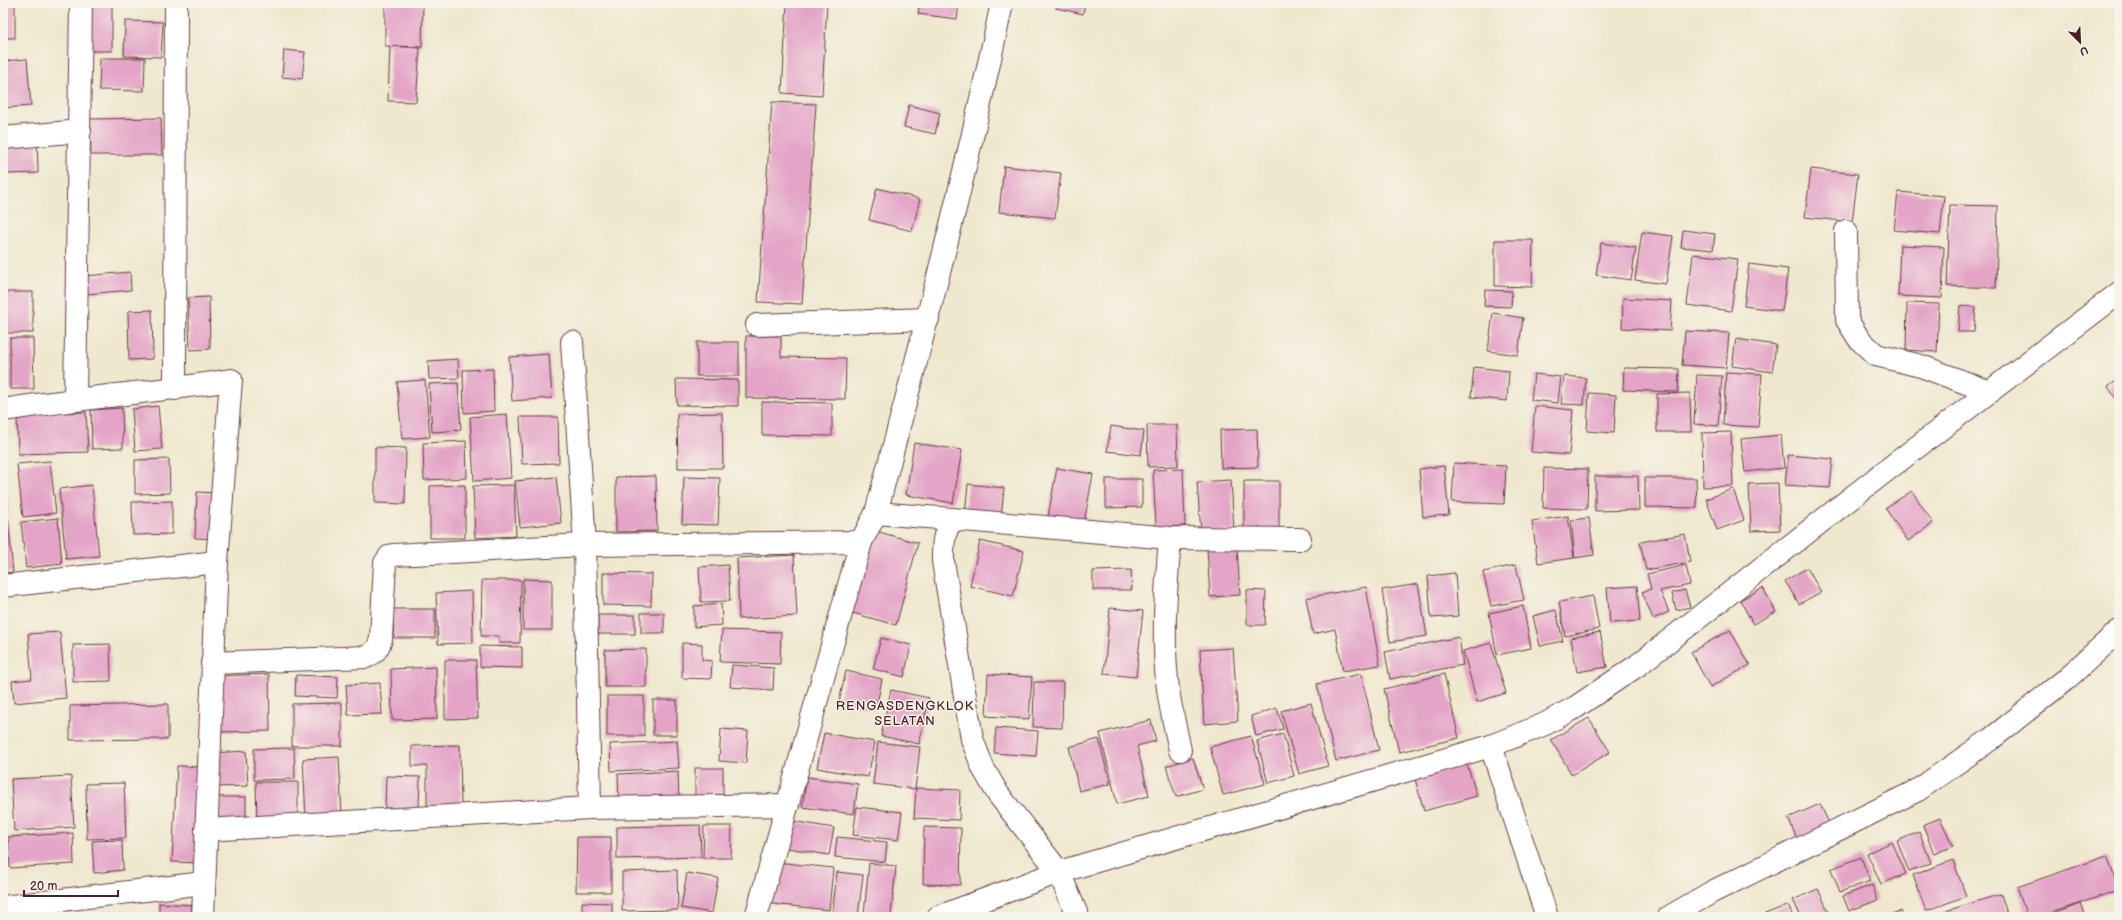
<svg xmlns="http://www.w3.org/2000/svg" width="2122" height="920" font-family="'Balsamiq Sans',sans-serif">
<rect width="100%" height="100%" fill="#f7f3e8"/>
<filter id="ink" filterUnits="userSpaceOnUse"><feTurbulence type="fractalNoise" baseFrequency=".025" numOctaves="2"/><feDisplacementMap in="SourceGraphic" scale="8" xChannelSelector="R" yChannelSelector="G"/><feConvolveMatrix kernelMatrix="1 2 1 2 8 2 1 2 1" color-interpolation-filters="sRGB"/></filter>
<filter id="wash" filterUnits="userSpaceOnUse"><feTurbulence type="fractalNoise" baseFrequency=".012" numOctaves="4" result="noise"/><feDisplacementMap in="SourceGraphic" scale="16" xChannelSelector="R" yChannelSelector="G"/><feGaussianBlur stdDeviation="0.9" result="paint"/><feColorMatrix in="noise" values="0 0 0 0 0 0 0 0 0 0 0 0 0 0 0 0 0 1.4 0 .05"/><feComposite in="paint" operator="in"/></filter>
<g filter="url(#wash)">
<rect width="100%" height="100%" fill="#efe7ce"/>
<g id="blocks">
<g fill="#e4a4c7">
<rect x="3" y="3" width="12" height="35"/>
<rect x="84" y="3" width="28" height="48"/>
<path d="M385 3H423L422 47 392 46 420 48 416 102 388 101 390 46H385Z"/>
<path d="M787 3H827L822 96 782 93Z"/>
<path d="M920 3H959L957 19 918 14Z"/>
<path d="M1057 3H1085L1083 14 1056 8Z"/>
<path d="M125 21 163 22 161 57 124 56Z"/>
<path d="M284 50 305 52 302 79 282 77Z"/>
<path d="M100 58H145L144 91 99 90Z"/>
<path d="M27 59 31 106 3 108V61Z"/>
<path d="M772 102 816 104 802 304 758 302Z"/>
<path d="M909 105 940 113 935 134 904 127Z"/>
<path d="M161 118 162 155H91L90 119Z"/>
<path d="M37 137 38 173 6 174V138Z"/>
<path d="M1004 166 1061 173 1055 218 999 212Z"/>
<path d="M1811 169 1858 174 1852 222 1805 217Z"/>
<path d="M877 188 920 199 912 231 869 220Z"/>
<path d="M1898 192 1944 196 1940 234 1894 230Z"/>
<path d="M1950 205 1998 206 1996 288 1947 286Z"/>
<path d="M1683 230 1715 234 1713 250 1681 247Z"/>
<path d="M1642 232 1673 236 1666 284 1635 280Z"/>
<path d="M1495 240H1533L1532 287 1495 286Z"/>
<path d="M1601 243 1636 248 1631 280 1596 275Z"/>
<path d="M1900 245 1944 247 1942 298 1898 296Z"/>
<path d="M1693 254 1738 259 1731 311 1687 305Z"/>
<path d="M1749 264 1788 269 1782 311 1744 306Z"/>
<path d="M130 272 131 290 87 294 85 276Z"/>
<path d="M1485 290 1512 291 1511 307 1484 306Z"/>
<rect x="3" y="292" width="30" height="41"/>
<path d="M209 297 210 349 190 350 188 298Z"/>
<path d="M1623 298 1672 301 1670 331 1622 328Z"/>
<path d="M1907 303 1939 304 1937 352 1906 350Z"/>
<path d="M1960 306 1976 307 1974 332H1958Z"/>
<path d="M152 310 153 359 129 360 128 311Z"/>
<path d="M1493 313 1523 318 1518 355 1488 351Z"/>
<path d="M1685 331 1729 333 1726 368 1682 365Z"/>
<path d="M746 336H781V357L846 358 845 399 746 398Z"/>
<path d="M10 338H33L34 389H10Z"/>
<path d="M1736 339 1776 345 1772 372 1732 366Z"/>
<rect x="697" y="342" width="42" height="34"/>
<path d="M549 354 552 398 512 401 509 357Z"/>
<path d="M458 359 459 378 429 379 428 361Z"/>
<path d="M1474 367 1509 371 1507 401 1471 397Z"/>
<path d="M1624 368 1679 369 1678 392 1623 390Z"/>
<path d="M493 369 494 411 464 413 463 370Z"/>
<path d="M1726 372 1762 374 1758 427 1723 425Z"/>
<path d="M1534 374 1561 377 1558 403 1531 400Z"/>
<path d="M1697 375 1722 376 1718 426 1694 424Z"/>
<path d="M1564 376 1586 378 1584 405 1561 404Z"/>
<path d="M676 379 738 380V406L677 405Z"/>
<path d="M2119 379V403L2108 387Z"/>
<path d="M425 380 430 437 402 439 397 382Z"/>
<path d="M458 383 461 430 432 432 429 384Z"/>
<path d="M1589 393 1616 395 1614 433 1587 431Z"/>
<path d="M1690 393 1691 432H1657V394Z"/>
<path d="M762 402 832 403V436L762 435Z"/>
<path d="M158 406 162 449 135 451 132 409Z"/>
<path d="M1535 406 1573 410 1569 455 1531 452Z"/>
<path d="M122 408 123 448 92 449 91 410Z"/>
<path d="M86 412 88 452 18 454 17 415Z"/>
<path d="M722 413 723 468H678L677 414Z"/>
<path d="M507 414 511 478 474 481 470 417Z"/>
<path d="M520 417H558L559 463 522 464Z"/>
<path d="M1147 425H1177L1178 466 1148 467Z"/>
<path d="M1111 426 1144 431 1141 455 1107 451Z"/>
<path d="M1257 429 1258 467 1221 468 1220 430Z"/>
<path d="M1731 432 1733 486 1703 487 1702 433Z"/>
<path d="M1781 435 1784 468 1745 472 1741 439Z"/>
<path d="M466 441 467 478 424 480 423 443Z"/>
<path d="M914 443 962 450 953 503 906 495Z"/>
<path d="M375 447 406 448 405 504 375 503Z"/>
<path d="M3 448 8 510 3 511Z"/>
<path d="M1788 455 1833 459 1830 488 1785 485Z"/>
<path d="M169 459 170 493 135 494V460Z"/>
<path d="M50 461 56 513 23 517 17 464Z"/>
<path d="M1454 463 1506 466 1504 504 1452 502Z"/>
<path d="M1444 466 1449 515 1423 517 1419 469Z"/>
<path d="M1057 468 1093 474 1084 523 1048 516Z"/>
<path d="M1544 468 1588 469 1587 509 1543 508Z"/>
<path d="M1183 469 1185 526 1156 527 1153 470Z"/>
<path d="M656 476 657 531 616 532V477Z"/>
<path d="M1595 476H1638L1639 510 1595 511Z"/>
<path d="M556 477 561 523 520 527 515 481Z"/>
<path d="M684 477 720 478 718 525 682 524Z"/>
<path d="M1645 478H1696L1697 508 1645 507Z"/>
<path d="M1106 479H1142V507L1106 508Z"/>
<path d="M1231 480 1234 530 1201 532 1197 482Z"/>
<path d="M1244 481H1279V531L1244 530Z"/>
<path d="M1778 483 1780 530 1751 531 1749 484Z"/>
<path d="M968 484 1004 488 1001 519 965 515Z"/>
<path d="M92 485 99 556 66 559 59 489Z"/>
<path d="M465 485V538H430V486Z"/>
<path d="M514 485 516 536 475 538 473 486Z"/>
<path d="M1733 489 1744 520 1717 530 1706 499Z"/>
<path d="M1912 491 1933 523 1908 541 1885 508Z"/>
<path d="M197 492 219 493 217 539 195 538Z"/>
<path d="M172 501V534L133 535 132 502Z"/>
<path d="M1568 516 1574 558 1538 563 1532 521Z"/>
<path d="M58 518 62 564 26 568 21 522Z"/>
<path d="M1589 518 1594 555 1575 558 1571 520Z"/>
<path d="M3 519H8L13 572 3 573Z"/>
<path d="M872 530 918 543 896 625 849 612Z"/>
<path d="M1685 534 1690 562 1646 570 1640 542Z"/>
<path d="M980 541 1024 551 1013 596 970 586Z"/>
<path d="M1237 546 1240 595 1210 597 1207 548Z"/>
<path d="M794 555 797 616 739 619 737 558Z"/>
<path d="M728 565 730 601 701 602 699 567Z"/>
<path d="M1516 565 1524 600 1491 606 1483 572Z"/>
<path d="M1686 565 1690 585 1660 591 1669 612 1653 619 1642 592 1651 589 1647 574Z"/>
<path d="M1807 568 1821 592 1799 604 1785 581Z"/>
<path d="M1131 570 1132 590H1093V571Z"/>
<path d="M603 573 652 574 651 606 603 605Z"/>
<path d="M1455 573 1458 616 1431 618 1428 576Z"/>
<path d="M523 579 552 580V630H523Z"/>
<path d="M482 580H521L520 643H499V636H481Z"/>
<path d="M1418 584 1427 636 1390 642 1382 590Z"/>
<path d="M1637 586 1640 621 1610 623 1607 588Z"/>
<path d="M1366 587 1380 665 1343 671 1335 629 1313 634 1306 598Z"/>
<path d="M1763 588 1776 612 1753 624 1740 600Z"/>
<path d="M1247 590 1266 591 1265 625H1247Z"/>
<path d="M1685 590 1690 607 1676 610 1672 593Z"/>
<path d="M472 591 473 643 438 644 436 593Z"/>
<path d="M1593 596 1599 629 1565 636 1559 602Z"/>
<path d="M721 604 722 625 694 627V606Z"/>
<path d="M1523 606 1531 648 1497 655 1489 613Z"/>
<path d="M1110 608 1143 611 1136 677 1104 674Z"/>
<path d="M393 609H435V638H394Z"/>
<path d="M1556 610 1563 641 1540 646 1533 616Z"/>
<rect x="641" y="613" width="23" height="20"/>
<rect x="598" y="615" width="37" height="19"/>
<path d="M722 630 781 632 780 664 720 662Z"/>
<path d="M1730 630 1750 665 1710 687 1691 652Z"/>
<path d="M60 632 66 698 14 703 12 681 32 679 28 634Z"/>
<path d="M1600 632 1607 667 1577 672 1571 638Z"/>
<path d="M1459 637 1463 665 1390 679 1385 652Z"/>
<path d="M881 638 911 645 904 677 873 669Z"/>
<path d="M682 643 702 644V660L712 661 711 679 682 678Z"/>
<path d="M1491 643 1506 693 1477 702 1463 651Z"/>
<path d="M110 644 111 681 73 682V645Z"/>
<path d="M480 646 522 647V668L480 667Z"/>
<path d="M1233 648 1238 721 1204 724 1200 650Z"/>
<path d="M646 649V687H605V650Z"/>
<path d="M445 660H476L478 718 445 719Z"/>
<path d="M732 665 774 668 773 690 730 687Z"/>
<path d="M436 667 437 719 392 720 391 669Z"/>
<path d="M846 671 882 679 876 709 839 702Z"/>
<path d="M269 674 270 731 219 732 217 676Z"/>
<path d="M988 674 1032 677 1029 719 986 716Z"/>
<path d="M1361 674 1379 750 1336 761 1317 684Z"/>
<path d="M1444 674 1459 738 1399 752 1384 689Z"/>
<path d="M296 675 338 677 337 698 295 696Z"/>
<path d="M1034 682H1063L1062 728 1033 727Z"/>
<path d="M380 683 382 714 348 715 346 685Z"/>
<path d="M891 690 929 698 919 744 881 736Z"/>
<rect x="607" y="696" width="37" height="40"/>
<rect x="653" y="700" width="24" height="35"/>
<path d="M342 703V746H292V704Z"/>
<path d="M1311 703 1328 766 1299 774 1281 711Z"/>
<path d="M168 704V739L70 740V706Z"/>
<path d="M1277 708 1283 729 1256 736 1251 716Z"/>
<path d="M1589 718 1610 752 1572 775 1551 740Z"/>
<path d="M1151 720 1156 741 1137 746 1149 796 1117 804 1100 733Z"/>
<path d="M996 728 1038 731 1036 756 994 753Z"/>
<path d="M721 729 748 731 746 763 719 761Z"/>
<path d="M824 733 875 742 868 777 817 768Z"/>
<path d="M1283 734 1294 776 1268 783 1257 741Z"/>
<path d="M1251 736 1265 784 1223 795 1210 747Z"/>
<path d="M1099 739 1110 784 1079 791 1069 747Z"/>
<path d="M677 741 679 768 611 771 610 744Z"/>
<path d="M878 742 920 747 915 789 873 784Z"/>
<path d="M460 745 461 807H427V766H412V746Z"/>
<path d="M294 748 295 779 254 780V749Z"/>
<path d="M246 751 248 786 214 787 213 753Z"/>
<path d="M339 757 342 817 306 818 303 759Z"/>
<path d="M1193 758 1203 789 1176 797 1166 766Z"/>
<path d="M1467 764 1477 796 1424 811 1415 779Z"/>
<path d="M177 766 207 767 202 863 172 862Z"/>
<rect x="695" y="768" width="28" height="34"/>
<path d="M678 771 679 804 619 806 618 774Z"/>
<path d="M71 776 74 827 14 831 11 779Z"/>
<path d="M386 776 420 777 419 809 385 808Z"/>
<path d="M807 777 858 784 854 814 802 807Z"/>
<path d="M256 782H298V823H257Z"/>
<path d="M124 783 126 838 87 839 86 784Z"/>
<path d="M916 788 960 790 959 820 914 818Z"/>
<rect x="213" y="797" width="33" height="27"/>
<path d="M1820 804 1830 825 1797 839 1788 818Z"/>
<path d="M857 807 902 812 898 840 853 835Z"/>
<path d="M1940 818 1953 846 1934 854 1923 825Z"/>
<path d="M786 820 834 828 829 855 781 847Z"/>
<path d="M700 825 701 857 617 859V827Z"/>
<path d="M704 826H732L731 858H703Z"/>
<path d="M924 827 961 828 960 885 923 884Z"/>
<path d="M1919 832 1931 863 1909 871 1897 841Z"/>
<path d="M73 833 74 864 10 868 8 837Z"/>
<path d="M577 837H611V892H576Z"/>
<path d="M837 837 887 842 885 862 835 857Z"/>
<path d="M122 840 123 870 94 873 92 841Z"/>
<path d="M1892 842 1906 874 1881 884 1867 853Z"/>
<path d="M2107 856 2119 890 2039 917H2027L2017 887Z"/>
<path d="M1861 857 1870 881 1840 892 1831 869Z"/>
<path d="M1953 860 1966 896 1926 911 1913 875Z"/>
<path d="M776 862 833 868 829 910 772 904Z"/>
<path d="M869 863 896 866 891 916 864 914Z"/>
<path d="M677 870 678 910 622 911V872Z"/>
<path d="M837 872 863 875 858 917 832 916Z"/>
<path d="M687 873 718 878 712 913 681 908Z"/>
<path d="M1872 885 1878 900 1849 911 1843 896Z"/>
<path d="M1818 889 1831 917H1801L1793 900Z"/>
<path d="M2001 894 2008 917H1937L1936 914Z"/>
<path d="M582 902 612 903V917H582Z"/>
<path d="M159 903 192 905 191 917H159Z"/>
<path d="M2081 904 2086 917H2045Z"/>
<path d="M1788 905 1793 917H1767L1765 914Z"/>
<path d="M1901 910 1904 917H1886Z"/>
<path d="M82 913V917H47V916Z"/>
</g>
</g>
</g>
<g filter="url(#ink)">
<use href="#blocks" fill-opacity="0" stroke="#633d43" stroke-width="1"/>
<g fill="none" stroke-linecap="round" stroke-linejoin="round">
<g stroke="#633d43" stroke-width="24">
<g id="minor">
<path d="M3 138 80 131"/>
<path d="M1846 231 1847 320 1859 339 1876 355 1921 366 1990 392"/>
<path d="M757 325 928 319"/>
<path d="M572 342 585 545 590 808"/>
<path d="M175 389 176 3"/>
<path d="M75 398 81 3"/>
<path d="M3 410C79 398 155 392 231 380L217 562 203 917"/>
<path d="M876 513 952 519C943 534 943 544 943 561L972 739 983 768 998 794 1059 872 1078 917"/>
<path d="M952 519 1170 538 1300 539"/>
<path d="M1170 538C1166 590 1161 644 1169 696 1172 714 1176 732 1180 750"/>
<path d="M3 586 217 562"/>
<path d="M212 663 366 657C375 653 378 649 381 639L385 563 390 556 393 555 585 545 861 542"/>
<path d="M1491 746 1547 917"/>
<path d="M206 830 590 808 788 805"/>
<path d="M3 907 204 883"/>
<path d="M756 917 861 542 876 513C921 344 966 175 1002 3"/>
<path d="M938 917 1059 872 1491 746 1545 724 1576 707 1638 665 1883 473 2119 293"/>
<path d="M1669 917 1712 892 1918 790 1991 739 2065 680 2119 631"/>
</g>
</g>
<use href="#minor" stroke="#fff" stroke-width="22"/>
</g>
</g>
<g text-anchor="middle" stroke-width="3" stroke-linejoin="round" paint-order="stroke">
<g font-size="13" letter-spacing="1" fill="#4a1f2b" stroke="#f7f3e8">
<text x="905" y="710">RENGASDENGKLOK<tspan x="905" dy="15">SELATAN</tspan></text>
</g>
</g>
<rect width="2122" height="920" fill="none" stroke="#f7f3e8" stroke-width="16"/>
<g transform="translate(2080 42) rotate(156)" stroke="#f7f3e8" stroke-width="3" paint-order="stroke">
<path d="M0-3L7 15L0 10L-7 15Z" fill="#4a1f2b"/>
<text y="-6" font-size="11" font-weight="bold" text-anchor="middle" fill="#4a1f2b">U</text>
</g>
<path d="M24 890v6h94v-6" fill="none" stroke="#4a1f2b" stroke-width="2"/>
<text x="30" y="890" font-size="12" fill="#4a1f2b" stroke="#f7f3e8" stroke-width="3" paint-order="stroke">20 m</text>
</svg>
